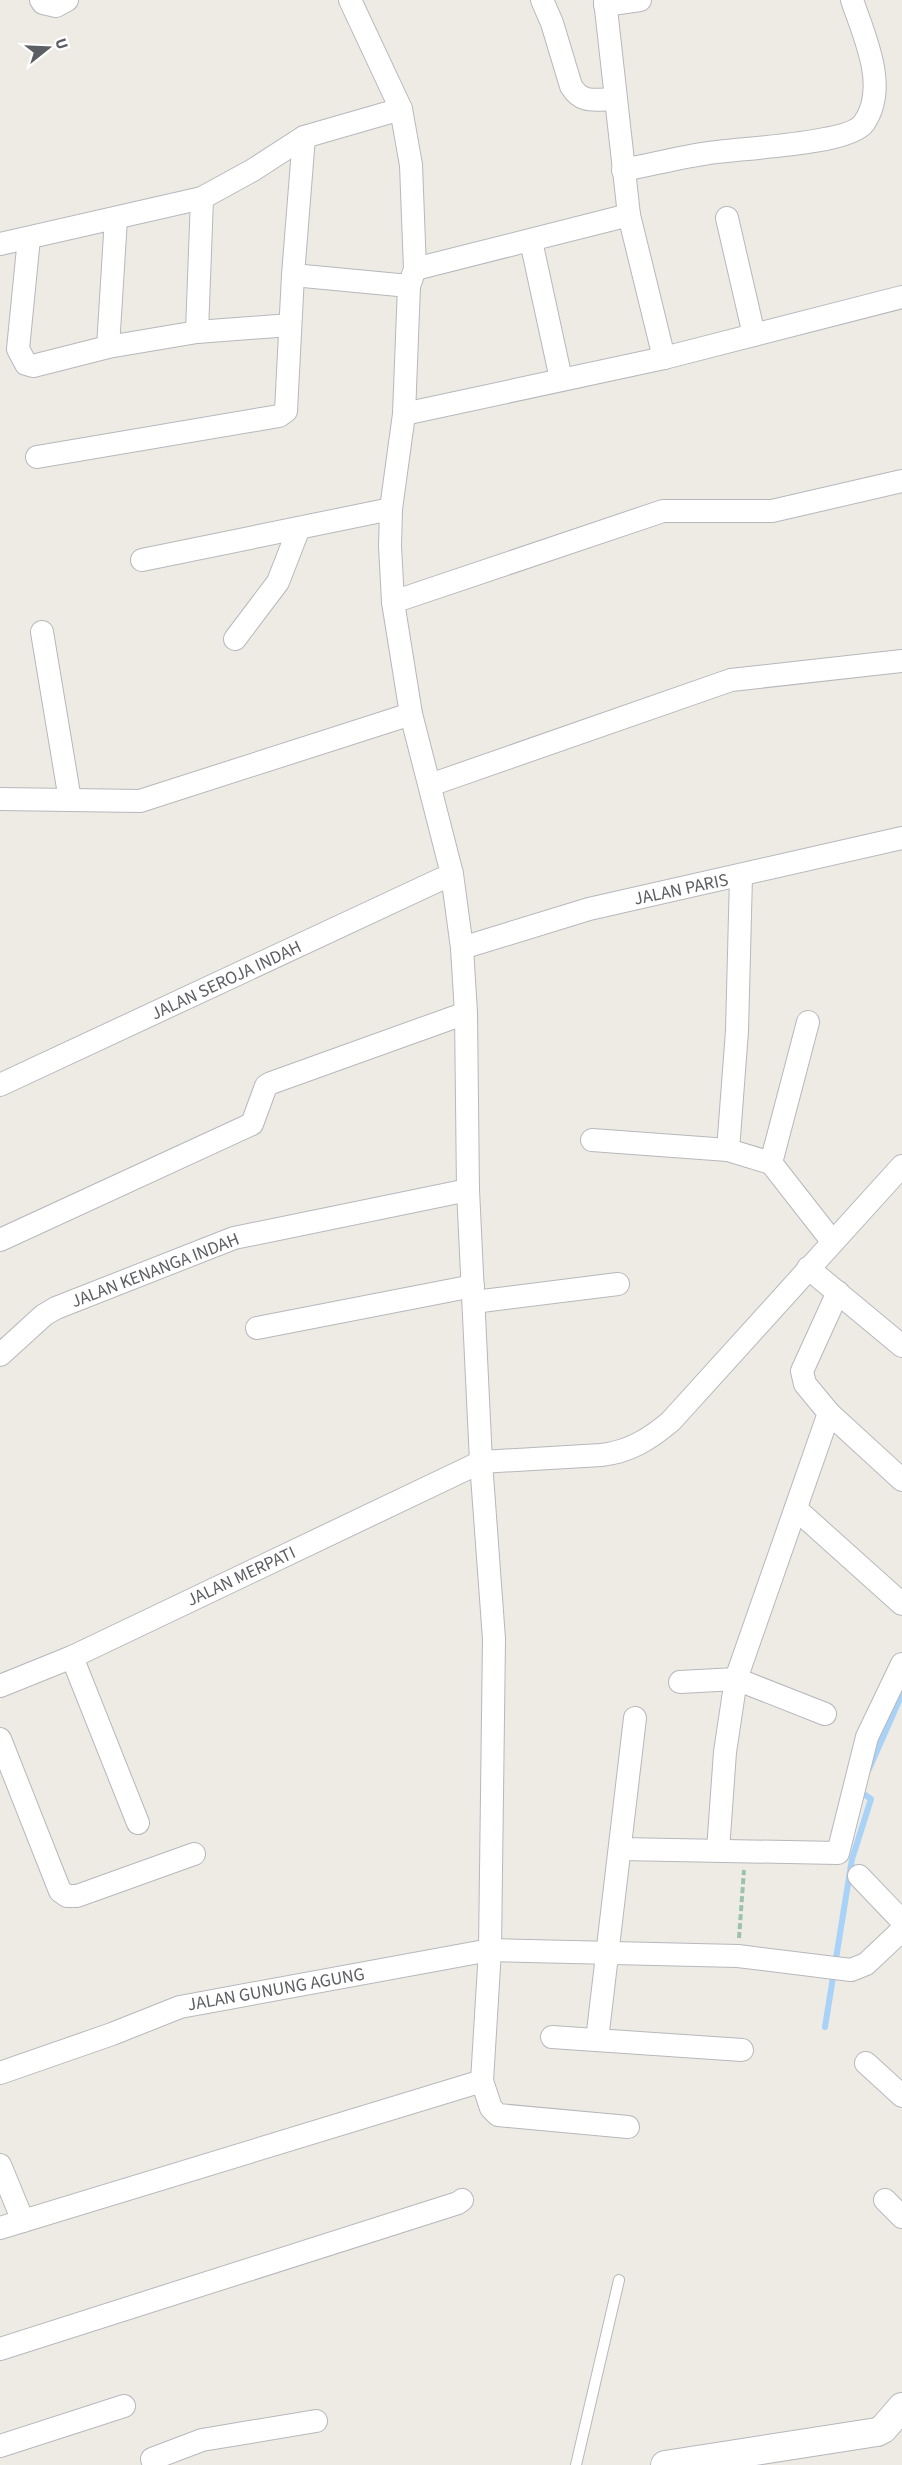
<svg xmlns="http://www.w3.org/2000/svg" width="902" height="2465" font-family="'Source Sans 3',sans-serif">
<rect width="100%" height="100%" fill="#edebe3"/>
<g fill="none" stroke-linecap="round" stroke-linejoin="round">
<g stroke="#a8d2f8" stroke-width="6">
<path d="M869 1769 902 1694"/>
<path d="M825 2027 852 1859 871 1799 861 1792 862 1789"/>
</g>
<g stroke="#b6b8bd" stroke-width="12">
<path id="service" d="M576 2465 619 2280"/>
</g>
<g stroke="#b6b8bd" stroke-width="24">
<g id="minor">
<path d="M41 0 43 3 56 6 67 0"/>
<path d="M350 0 401 109 411 165 415 269 409 286 404 414 391 509 390 546 393 602 411 714 452 874 462 948 466 1013 468 1190 481 1462 494 1639 490 1950 482 2081 491 2108 498 2115 628 2127"/>
<path d="M542 0 552 23 571 86C582 105 597 99 616 99"/>
<path d="M605 0 629 215 664 358"/>
<path d="M605 5 640 0"/>
<path d="M623 170C651 165 680 157 709 153 738 148 849 145 864 123 889 87 864 36 852 0"/>
<path d="M727 218 754 335"/>
<path d="M29 238 18 349 26 364 33 366 108 347 197 332 290 325"/>
<path d="M531 241 561 379"/>
<path d="M0 244 202 198 253 170 304 137 401 109"/>
<path d="M415 269 629 215"/>
<path d="M293 275 409 286"/>
<path d="M197 332 202 198"/>
<path d="M108 347 116 218"/>
<path d="M404 414 664 358 902 297"/>
<path d="M37 457 279 416 286 411 293 275 304 137"/>
<path d="M142 560 391 509"/>
<path d="M393 602 663 511H772L902 481"/>
<path d="M42 632 70 800"/>
<path d="M235 639 278 582 299 528"/>
<path d="M430 785 731 680 902 661"/>
<path d="M0 799 140 801 411 714"/>
<path d="M462 948 589 909 902 838"/>
<path d="M0 1085 452 874"/>
<path d="M592 1140 728 1150 771 1163 832 1241"/>
<path d="M728 1150 737 1031 741 876"/>
<path d="M771 1163 808 1022"/>
<path d="M0 1240 252 1124 266 1086 271 1083 466 1013"/>
<path d="M808 1268 902 1346"/>
<path d="M474 1302 618 1284"/>
<path d="M257 1328 473 1286"/>
<path d="M0 1355 44 1315 56 1308 234 1238 468 1190"/>
<path d="M829 1413 902 1480"/>
<path d="M796 1509 902 1604"/>
<path d="M72 1657 138 1823"/>
<path d="M680 1682 736 1679 825 1714"/>
<path d="M0 1686 72 1657 481 1462 601 1455C629 1452 650 1439 671 1421L902 1166"/>
<path d="M0 1739 60 1891 67 1896H77L194 1854"/>
<path d="M620 1849 838 1853 867 1737 902 1664"/>
<path d="M718 1850 725 1752 736 1679 829 1413 805 1384 802 1371 838 1292"/>
<path d="M859 1876 902 1921"/>
<path d="M552 2037 742 2050"/>
<path d="M597 2040 635 1718"/>
<path d="M866 2063 902 2096"/>
<path d="M0 2073 112 2034 180 2007 490 1950 738 1956 851 1970 866 1964 902 1930"/>
<path d="M0 2165 23 2221"/>
<path d="M885 2200 902 2217"/>
<path d="M0 2228 482 2081"/>
<path d="M0 2349 458 2203 462 2200"/>
<path d="M0 2446 124 2406"/>
<path d="M154 2465 152 2459 202 2440 316 2421"/>
</g>
</g>
<g stroke="#b6b8bd" stroke-width="30">
<path id="tertiary" d="M665 2465 877 2432 883 2429 902 2407"/>
</g>
<path stroke="#9cc3a8" stroke-width="4" stroke-dasharray="6 3" stroke-linecap="butt" d="M739 1938 744 1870"/>
<use href="#service" stroke="#fff" stroke-width="10"/>
<use href="#minor" stroke="#fff" stroke-width="22"/>
<use href="#tertiary" stroke="#fff" stroke-width="28"/>
</g>
<g text-anchor="middle" stroke-width="6" stroke-linejoin="round" paint-order="stroke">
<g font-size="18" fill="#5b5e63" stroke="#fff">
<text transform="translate(681 889) rotate(-12)" y="6">JALAN PARIS</text>
<text transform="translate(226 980) rotate(-25)" y="6">JALAN SEROJA INDAH</text>
<text transform="translate(155 1270) rotate(-21)" y="6">JALAN KENANGA INDAH</text>
<text transform="translate(241 1576) rotate(-25)" y="6">JALAN MERPATI</text>
<text transform="translate(276 1989) rotate(-10)" y="6">JALAN GUNUNG AGUNG</text>
</g>
</g>
<g transform="translate(48 48) rotate(72)" stroke="#ffffff" stroke-width="4.5" paint-order="stroke">
<path d="M0-4.5L10 22L0 15L-10 22Z" fill="#5b5e63"/>
<text y="-9" font-size="16" font-weight="bold" text-anchor="middle" fill="#5b5e63">U</text>
</g>
</svg>
